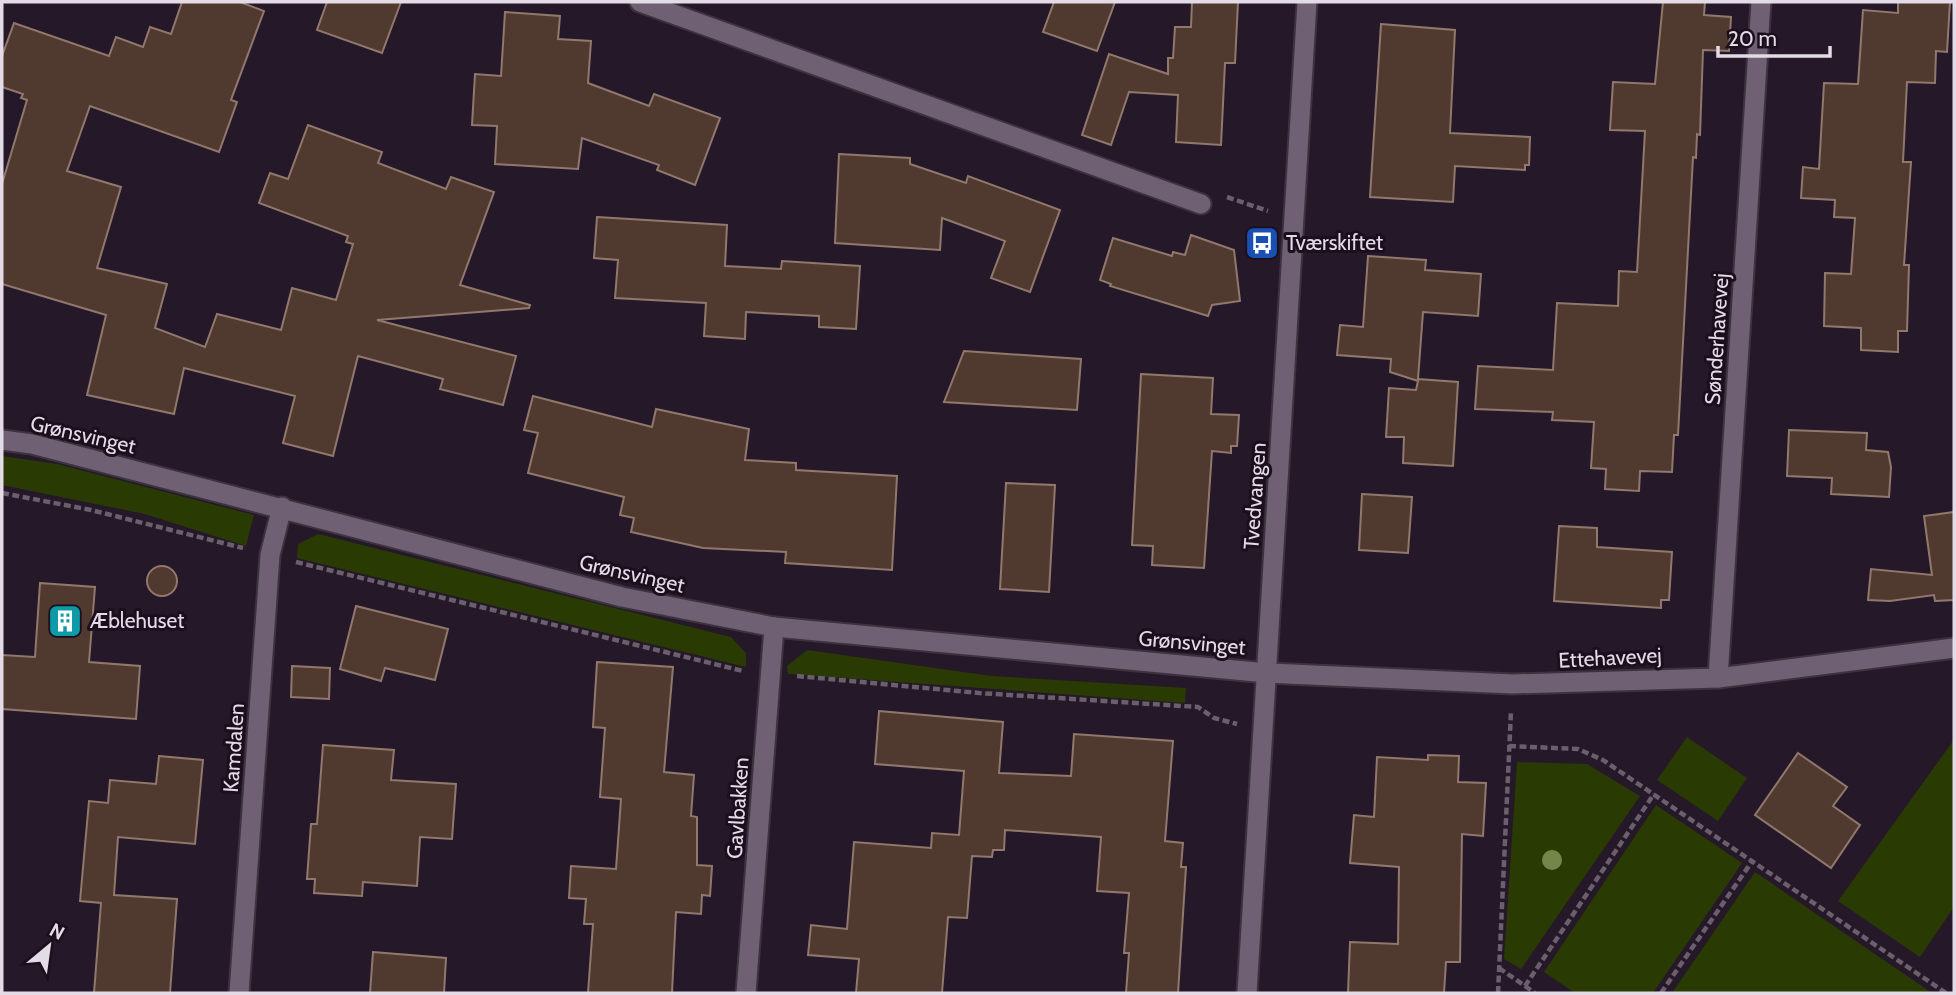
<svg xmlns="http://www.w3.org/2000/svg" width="1956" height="995" font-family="Cabin,sans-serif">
<rect width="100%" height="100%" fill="#251828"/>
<g fill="#293b02">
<path d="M2 456 57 464 254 515 246 546 145 514 2 485Z"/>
<path d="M318 534 731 637 746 653V667L297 558 298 544Z"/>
<path d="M807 650 992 676 1186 688 1185 703 788 674 787 666Z"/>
<path d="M1687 737 1747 778 1718 821 1657 780Z"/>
<path d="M1953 741 1954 907 1920 957 1838 901Z"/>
<path d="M1517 762 1587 764 1640 796 1521 969 1504 959Z"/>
<path d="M1656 805 1742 863 1653 993H1575L1544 972Z"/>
<path d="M1755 872 1932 993H1672Z"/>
</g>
<g fill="#503a30" stroke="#91786d" stroke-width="2">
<path d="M182 2H240L264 11 231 100 237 102 219 152 90 106 67 171 121 187 97 268 167 284 155 328 205 347 217 314 281 330 292 288 336 300 353 244 346 242 348 236 259 203 270 173 288 179 308 125 382 152 378 163 446 189 451 177 494 192 460 285 530 305 529 308 377 320 516 356 503 405 440 389 443 379 358 356 333 456 283 443 295 396 184 368 174 414 87 395 106 315 2 284V184L27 100 21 98 23 94 2 87V56L14 23 109 56 116 37 143 47 150 27 171 34Z"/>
<path d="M327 2H401L382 53 317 30Z"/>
<path d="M1054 2H1115L1097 51 1043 32Z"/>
<path d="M1192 2H1238L1235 63H1225L1221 145 1176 142 1178 95 1129 92 1111 145 1082 135 1109 54 1168 74V58H1173L1175 27H1191Z"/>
<path d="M1663 2H1705L1704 15 1731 17 1729 51 1703 50 1700 135 1697 134 1696 158 1693 157 1678 435H1674L1672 472 1640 471 1639 491 1605 489 1606 469 1591 468 1594 422 1552 420 1553 412 1475 409 1478 366 1553 370 1557 303 1618 306 1619 271 1637 272 1645 131 1610 130 1613 82 1655 84Z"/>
<path d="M1898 2H1950L1947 52 1936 51 1935 83 1907 82 1903 162H1911L1904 265H1909L1907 331H1898V352L1861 350V328L1824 326 1825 273 1851 274 1855 218 1834 217 1835 200 1801 198 1803 167 1819 169 1824 83 1858 84 1863 10 1898 13Z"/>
<path d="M505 12 560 16 558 39 591 41 588 83 649 106 654 94 720 118 695 185 657 170 659 165 582 138 578 169 495 164 497 126 472 125 475 74 501 76Z"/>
<path d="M1381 24 1455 30 1450 133 1530 137 1529 165H1525V170L1455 166 1453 202 1370 197Z"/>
<path d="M839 154 910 158V164L966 183 968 176 1060 210 1030 292 991 278 1005 241 942 218 940 250 835 243Z"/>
<path d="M597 217 727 225 725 266 781 269 782 261 860 266 856 329 819 327V316L746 312 745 339 704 336 706 303 615 298 618 260 594 258Z"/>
<path d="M1191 235 1234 250 1240 301 1212 305 1208 316 1110 286 1111 284 1100 280 1113 238 1172 256 1173 252 1185 255Z"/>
<path d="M1368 256 1426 260 1425 270 1481 274 1478 316 1423 312 1418 379 1458 382 1453 466 1403 463 1404 437H1386L1389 388 1416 390 1418 381 1390 372 1391 359 1337 355 1340 325 1363 327Z"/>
<path d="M964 351 1081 359 1077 410 944 402Z"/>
<path d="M1141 374 1213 378 1211 414 1239 415 1237 446H1231V453L1212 451 1204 568 1152 565 1153 546 1132 545Z"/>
<path d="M533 396 652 427 656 409 749 429 745 460 796 463V470L897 476 892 570 785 563 786 552 703 548 631 532 634 518 620 515 624 497 528 473 538 433 524 430Z"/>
<path d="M1789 430 1867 433 1866 450 1888 452 1891 467 1889 497 1831 494 1832 478 1787 476Z"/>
<path d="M1006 483 1055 485 1049 592 1000 589Z"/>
<path d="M1362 494 1412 497 1408 553 1359 550Z"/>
<path d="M1954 512V600L1935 601 1934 595 1890 601 1868 600 1871 569 1932 575 1924 516Z"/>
<path d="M1559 526 1597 528V547L1672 552 1669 600H1661V608L1554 601Z"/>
<circle cx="162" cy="581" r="15"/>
<path d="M40 583 95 587 89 662 140 666 136 719 2 709V655L35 657Z"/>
<path d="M356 606 448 629 435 680 385 668 381 681 340 669Z"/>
<path d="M597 662 673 667 664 772 694 775 691 816 697 817V865L712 866 710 896 702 895 701 914 676 912 672 993H588L593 924H584L586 899 569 898 571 866 616 869 621 799 600 797 605 728 593 727Z"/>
<path d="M292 666 330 668 329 699 291 697Z"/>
<path d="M879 711 1003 722 999 773 1071 776 1074 734 1173 741 1165 841 1183 843 1181 867H1186L1178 993H1126L1129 953H1124L1129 893 1097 891 1101 837 1005 830 1004 850H993L992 857 972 856 967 918 948 917 942 993H856L859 959 808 955 811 925 847 929 854 842 931 848 932 833 959 835 964 771 875 764Z"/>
<path d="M323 745 394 750 391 780 456 784 452 839 420 837 417 886 363 882 362 896 314 893 315 879H307L311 824H317Z"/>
<path d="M1798 753 1847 787 1833 806 1860 825 1831 868 1755 815Z"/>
<path d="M1428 755 1459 756 1458 782 1486 783 1483 836 1462 834 1460 962H1446L1444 993H1348L1350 942 1398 944 1399 867 1350 863 1354 815 1374 817 1377 757 1428 760Z"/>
<path d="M159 756 203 760 195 844 118 837 114 895 177 899 170 993H94L101 903 80 901 89 801 108 803 110 780 156 784Z"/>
<path d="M373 952 446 958 444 993H370Z"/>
</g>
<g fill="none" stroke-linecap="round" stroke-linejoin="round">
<g stroke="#3c333f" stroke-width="23">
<g id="minor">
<path d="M640 2 1201 204"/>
<path d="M2 440 32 444 622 597 774 627 1267 673 1513 684 1718 678 1954 648"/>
<path d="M1718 678 1761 2"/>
<path d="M239 993 270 555 282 507"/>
<path d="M746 993 774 627"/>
</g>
</g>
<g stroke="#3c333f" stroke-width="23">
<path id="tertiary" d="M1247 993 1307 2"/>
</g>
<g stroke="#6a5f6d" stroke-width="4.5" stroke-dasharray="7 3.5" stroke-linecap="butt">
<path d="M1227 197 1268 211"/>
<path d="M2 493 91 510 243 548"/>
<path d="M296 562 743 671"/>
<path d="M797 676 979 693 1198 707 1214 718 1237 724"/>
<path d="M1509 746 1578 749 1603 760 1946 993"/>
<path d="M1499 968 1525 986 1654 794"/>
<path d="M1525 986 1535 993"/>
<path d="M1498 993 1511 711"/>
<path d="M1661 993 1753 860"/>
</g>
<use href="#minor" stroke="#6f6073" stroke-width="19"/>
<use href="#tertiary" stroke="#6f6073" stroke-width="19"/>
</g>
<circle fill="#73874b" cx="1552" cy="860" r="10"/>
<defs>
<g id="bus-square" transform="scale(1.75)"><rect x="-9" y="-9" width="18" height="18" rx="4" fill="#1a4fb4" stroke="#1b0f1e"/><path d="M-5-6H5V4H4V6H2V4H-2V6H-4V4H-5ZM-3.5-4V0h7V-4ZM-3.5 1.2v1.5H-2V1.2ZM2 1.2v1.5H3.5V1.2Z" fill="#fff"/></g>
<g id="building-square" transform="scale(1.75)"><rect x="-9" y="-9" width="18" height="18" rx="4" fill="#0f9aa8" stroke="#1b0f1e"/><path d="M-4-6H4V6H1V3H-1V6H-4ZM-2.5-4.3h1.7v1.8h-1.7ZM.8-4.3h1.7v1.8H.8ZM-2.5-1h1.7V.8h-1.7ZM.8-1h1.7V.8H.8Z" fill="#fff"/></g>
</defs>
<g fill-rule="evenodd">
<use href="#bus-square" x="1262" y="243"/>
<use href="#building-square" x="65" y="621"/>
</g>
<g text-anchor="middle" stroke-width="6" stroke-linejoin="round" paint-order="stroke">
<g font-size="21" fill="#e3dbe6" stroke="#1b0f1e" text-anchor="start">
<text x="1286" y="250">Tværskiftet</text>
<text x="90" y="628">Æblehuset</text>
</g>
<g font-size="21" fill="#e3dbe6" stroke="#1b0f1e">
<text transform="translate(1717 339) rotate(-86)" y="7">Sønderhavevej</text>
<text transform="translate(83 435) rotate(13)" y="7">Grønsvinget</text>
<text transform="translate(1255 496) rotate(-86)" y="7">Tvedvangen</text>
<text transform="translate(632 574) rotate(13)" y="7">Grønsvinget</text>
<text transform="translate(1192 643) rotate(5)" y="7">Grønsvinget</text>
<text transform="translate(1610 658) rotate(-3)" y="7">Ettehavevej</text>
<text transform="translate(234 748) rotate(-86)" y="7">Kamdalen</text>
<text transform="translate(738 808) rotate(-86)" y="7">Gavlbakken</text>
</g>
</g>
<rect width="1956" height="995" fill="none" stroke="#e3dbe6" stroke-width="7"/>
<g transform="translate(49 946) rotate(29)" stroke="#1b0f1e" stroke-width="5" paint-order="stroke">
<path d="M0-5L12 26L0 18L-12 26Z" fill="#e3dbe6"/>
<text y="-10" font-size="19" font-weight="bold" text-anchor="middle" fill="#e3dbe6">N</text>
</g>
<path d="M1718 46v10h112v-10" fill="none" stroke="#e3dbe6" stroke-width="3.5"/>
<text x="1728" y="46" font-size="21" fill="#e3dbe6" stroke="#1b0f1e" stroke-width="5" paint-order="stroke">20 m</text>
</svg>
